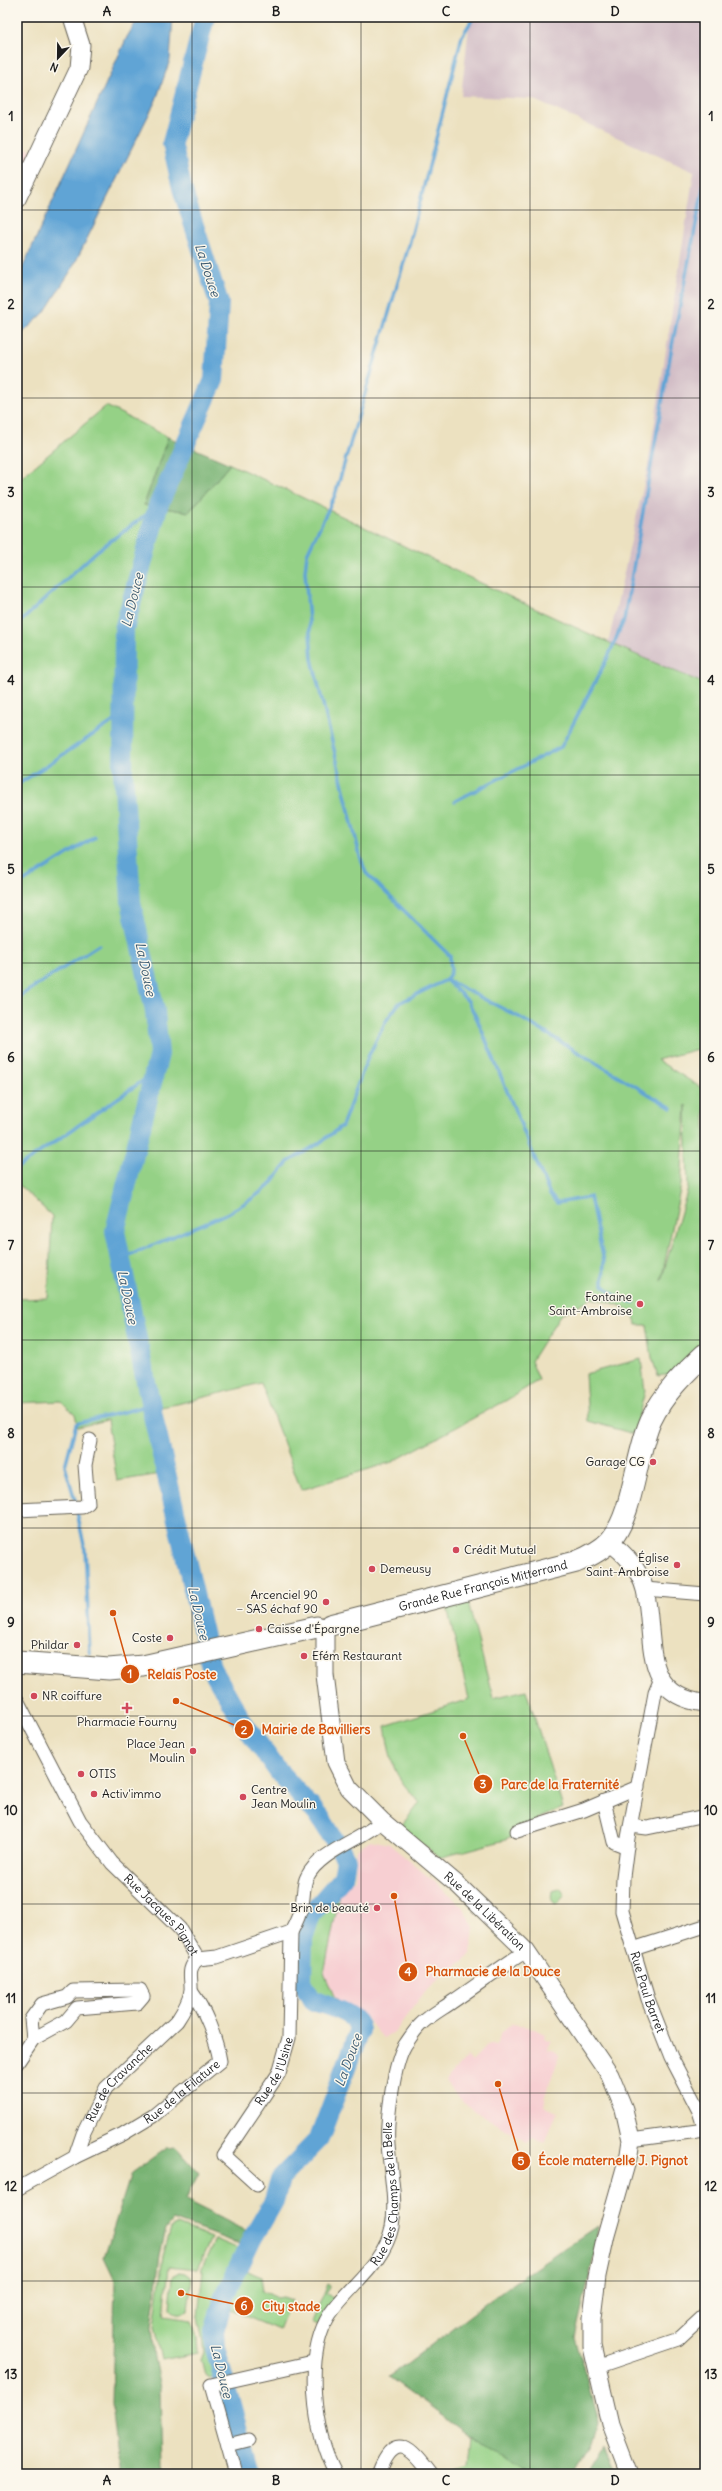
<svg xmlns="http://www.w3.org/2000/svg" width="722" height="2491" font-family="Delius,sans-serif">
<rect width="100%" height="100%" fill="#fbf7ec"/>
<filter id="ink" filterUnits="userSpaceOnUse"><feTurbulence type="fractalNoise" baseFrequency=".025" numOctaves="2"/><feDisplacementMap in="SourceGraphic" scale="8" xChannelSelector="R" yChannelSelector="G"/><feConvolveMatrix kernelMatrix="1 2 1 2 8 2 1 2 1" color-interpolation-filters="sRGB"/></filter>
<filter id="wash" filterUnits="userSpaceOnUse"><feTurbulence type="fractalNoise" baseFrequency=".012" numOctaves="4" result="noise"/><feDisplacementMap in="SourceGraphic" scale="16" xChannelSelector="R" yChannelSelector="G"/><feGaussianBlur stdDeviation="0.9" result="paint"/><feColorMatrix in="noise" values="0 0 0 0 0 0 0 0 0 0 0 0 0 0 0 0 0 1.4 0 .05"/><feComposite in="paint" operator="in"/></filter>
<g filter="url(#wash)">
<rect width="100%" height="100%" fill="#ece1c0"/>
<g fill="#f7cfd2">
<path d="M17 146 32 150 17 182Z"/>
<path d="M370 1840 389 1844 411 1862 462 1906 474 1927 471 1954 427 1989 395 2031 383 2038 362 2013 352 2010 334 1996 324 1973 340 1893 355 1879 357 1849Z"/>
<path d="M511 2024 528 2026 545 2034 544 2038 551 2041 548 2049 555 2051 560 2056 548 2086 544 2106 557 2112 545 2143 532 2137 526 2142 462 2102 445 2081 467 2056 472 2062 489 2044 496 2046 501 2031Z"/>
</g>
<path fill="#d2bdc6" d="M470 17H705V684L608 644 648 465 694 172 532 99 461 96Z"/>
<g fill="#95d186" stroke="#587651" fill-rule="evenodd">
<path d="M106 406 168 437 144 505 189 512 230 464C389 536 544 618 705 684V1047L657 1060 705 1090V1341L671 1374 658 1376 652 1358 647 1325H636C635 1304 609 1303 592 1298L560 1315 531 1361 539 1380 507 1400 392 1462 301 1490 261 1383 177 1404 144 1410 161 1474 117 1481 107 1420 78 1427 75 1414 61 1401 17 1403V1299L48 1298 52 1216 17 1183V481ZM686 1105 688 1188 661 1281 681 1185Z"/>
<path d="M641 1359 645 1391 634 1434 588 1421 585 1374Z"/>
<path d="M468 1602 493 1698 526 1690 563 1808 537 1819 539 1827 505 1840 439 1858 400 1827 420 1803C391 1772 392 1766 385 1726L469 1699 447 1607Z"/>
<path d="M560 1888 565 1895 556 1905 551 1899 552 1890Z"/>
<path d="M335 1893H340L324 1973 334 1996 352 2010 320 2000 308 1984 307 1935 323 1905Z"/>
<path d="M177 2225 211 2238 197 2269 169 2266 164 2316 192 2320 197 2338 198 2353 161 2360 154 2327 163 2256 171 2228Z"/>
<path d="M215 2239 244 2251C235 2271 213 2311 212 2332 212 2347 217 2361 221 2375L209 2378 205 2376 201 2360 204 2352 202 2337 198 2316 203 2270H201Z"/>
<path d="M246 2270 261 2277 263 2290 276 2298 282 2297 291 2300 279 2330 228 2309Z"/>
<path d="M180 2272 186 2273 192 2278 188 2311C181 2314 175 2315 170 2308L173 2276Z"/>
<path d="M328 2283 331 2285 326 2293 336 2301 318 2325 312 2322Z"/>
<path d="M472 2438 527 2474H453L469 2469Z"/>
</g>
<g fill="#78b373" stroke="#4a6848">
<path d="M168 437 230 464 189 512 144 505Z"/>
<path d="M176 2147 199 2173 185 2200 251 2233 245 2246 173 2220 166 2229 160 2255 151 2327 154 2358 160 2388 162 2467 164 2474H120L112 2403 115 2280 104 2257 131 2174 167 2148Z"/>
<path d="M598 2226 594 2256 575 2337 598 2422 592 2444 574 2474H527L490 2451 389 2377 506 2288Z"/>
<path d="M605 2445 616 2474H588L589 2471Z"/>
</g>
<path fill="#60a4d5" stroke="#3e6078" d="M139 17H173L170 60 156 100 72 269 44 313 17 338V280L127 37Z"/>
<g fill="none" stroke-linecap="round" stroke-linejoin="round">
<g stroke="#60a4d5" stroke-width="3.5">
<path d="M17 625 97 551 158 506"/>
<path d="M17 785 123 715"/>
<path d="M455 801 561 747 608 657 624 620 672 346 705 179"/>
<path d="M17 886 95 837"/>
<path d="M446 980 468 1001 478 1021 550 1195 557 1203 590 1197 604 1261 603 1285 619 1299 634 1302"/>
<path d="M449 981 519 1017 672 1108"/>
<path d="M17 998 99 945"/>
<path d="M17 1168 154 1073"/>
<path d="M120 1259 228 1213 250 1200 269 1186 288 1162 318 1144 342 1126 368 1057 386 1021 399 1003 446 980 451 972 450 956 366 873 360 856 312 659 305 571 307 554 335 495 409 245 462 36 474 17"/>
<path d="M75 1500 65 1466 76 1424C101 1416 126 1413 151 1404"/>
<path d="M77 1512 85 1550 90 1653"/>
</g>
<path stroke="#60a4d5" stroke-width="20" d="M205 17 172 143 182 188 219 303 214 380 158 506 124 629 123 770 131 902 155 1011 159 1054 115 1231 153 1416 211 1667 242 1721 278 1771 320 1817 346 1859 343 1877 311 1914 303 1938 302 1982 312 2000C328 2007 357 2012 360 2030L319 2139 280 2179 274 2201 252 2239 225 2296 214 2331 215 2348 250 2474"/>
</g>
</g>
<g filter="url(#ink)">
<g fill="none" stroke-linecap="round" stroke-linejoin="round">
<g stroke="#656155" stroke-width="15">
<g id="minor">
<path d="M17 1510 82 1507 88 1503 85 1465 90 1440"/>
<path d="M645 1589 705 1594"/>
<path id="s1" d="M660 1681 655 1693 628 1838 623 1877 622 1911 648 1999 671 2057 699 2111 705 2130"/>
<path id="s2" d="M17 1700 80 1821 112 1863 180 1929 198 1959"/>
<path d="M604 1801 614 1842 627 1847"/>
<path d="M631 1826 647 1828 705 1816"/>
<path d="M517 1831 584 1810 638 1787"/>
<path d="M633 1949 705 1926"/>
<path d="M198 1959 217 1957 291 1932C296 1923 300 1914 302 1904 304 1895 303 1884 307 1877 320 1851 361 1840 382 1821"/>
<path d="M17 2063 33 2039 66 2021 77 2008 137 2003 143 1996 140 1990 73 1991 67 1997 42 2004 31 2019 33 2039"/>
<path d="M631 2140 705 2130"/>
<path id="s3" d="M75 2157 83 2134 106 2088 177 2021C183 2012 189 2002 191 1991 192 1978 186 1969 198 1959"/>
<path id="s4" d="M257 2185 224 2155 279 2073 289 2038 291 1932"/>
<path id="s5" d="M17 2189 75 2157 123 2134 153 2116 220 2061C216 2038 205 2010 191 1991"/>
<path d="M596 2367 679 2339 705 2315"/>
<path d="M228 2445 248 2440"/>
<path d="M379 2471C395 2429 412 2450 430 2474"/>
<path d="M236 2474 211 2385 313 2362"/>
<path id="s6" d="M336 2474C313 2434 304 2354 330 2314 350 2285 384 2264 392 2227 397 2201 390 2171 388 2144 386 2122 394 2063 405 2045 410 2038 414 2031 420 2025 429 2016 442 2009 452 2002 477 1985 501 1967 526 1951"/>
</g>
</g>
<g stroke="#656155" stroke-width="19">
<g id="tertiary">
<path d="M17 199 79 68 81 45 72 17"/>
<path d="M609 1542C625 1553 640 1570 645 1590 656 1636 639 1696 705 1703"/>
<path id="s7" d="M325 1635V1675L336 1762 349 1788 382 1821 458 1885 526 1951 610 2075 624 2109 631 2140 629 2154 606 2235 597 2276 592 2318V2346L610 2424 629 2474"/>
</g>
</g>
<g stroke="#656155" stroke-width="23">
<g id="primary">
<path id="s8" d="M330 1625 576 1562C588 1557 601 1551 610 1541 634 1514 635 1455 651 1420 664 1393 684 1374 705 1354"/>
<path d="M17 1662 109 1669 143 1666 317 1627"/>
</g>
</g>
<use href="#minor" stroke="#fff" stroke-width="13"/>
<use href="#tertiary" stroke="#fff" stroke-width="17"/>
<use href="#primary" stroke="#fff" stroke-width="21"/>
</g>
</g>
<path fill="none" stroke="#1c1c1c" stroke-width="1" stroke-opacity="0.55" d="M192 17V2474M361 17V2474M530 17V2474M17 210H705M17 398H705M17 587H705M17 775H705M17 963H705M17 1151H705M17 1340H705M17 1528H705M17 1716H705M17 1904H705M17 2093H705M17 2281H705"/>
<g fill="#d1495b" stroke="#fbf7ec" stroke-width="1.5">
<circle cx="640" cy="1304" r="4"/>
<circle cx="653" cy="1462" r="4"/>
<circle cx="456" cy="1550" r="4"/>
<circle cx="677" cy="1565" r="4"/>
<circle cx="372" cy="1569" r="4"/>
<circle cx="326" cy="1602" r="4"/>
<circle cx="259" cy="1629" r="4"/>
<circle cx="170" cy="1638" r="4"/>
<circle cx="77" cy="1645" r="4"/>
<circle cx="304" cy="1656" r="4"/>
<circle cx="34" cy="1696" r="4"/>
<path d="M125 1702h4v4h4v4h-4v4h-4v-4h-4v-4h4z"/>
<circle cx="193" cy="1751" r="4"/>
<circle cx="81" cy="1774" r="4"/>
<circle cx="94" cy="1794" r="4"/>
<circle cx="243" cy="1797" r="4"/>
<circle cx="377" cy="1908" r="4"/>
</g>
<g text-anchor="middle" stroke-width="3" stroke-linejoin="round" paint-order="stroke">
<g font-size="12" fill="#1c1c1c" stroke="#fbf7ec" text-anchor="end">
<text x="632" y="1301">Fontaine<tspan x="632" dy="14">Saint-Ambroise</tspan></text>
<text x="645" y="1466">Garage CG</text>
<text x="464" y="1554" text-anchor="start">Crédit Mutuel</text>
<text x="669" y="1562">Église<tspan x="669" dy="14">Saint-Ambroise</tspan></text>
<text x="380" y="1573" text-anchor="start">Demeusy</text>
<text x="318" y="1599">Arcenciel 90<tspan x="318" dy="14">– SAS échaf 90</tspan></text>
<text x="267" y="1633" text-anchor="start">Caisse d'Épargne</text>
<text x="162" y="1642">Coste</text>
<text x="69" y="1649">Phildar</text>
<text x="312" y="1660" text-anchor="start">Efém Restaurant</text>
<text x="42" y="1700" text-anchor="start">NR coiffure</text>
<text x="127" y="1726" text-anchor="middle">Pharmacie Fourny</text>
<text x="185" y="1748">Place Jean<tspan x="185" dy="14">Moulin</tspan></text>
<text x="89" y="1778" text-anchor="start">OTIS</text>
<text x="251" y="1794" text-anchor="start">Centre<tspan x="251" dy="14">Jean Moulin</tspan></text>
<text x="102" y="1798" text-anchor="start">Activ'immo</text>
<text x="369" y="1912">Brin de beauté</text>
</g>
<g font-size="12" fill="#1c1c1c" stroke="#fbf7ec">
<text dy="4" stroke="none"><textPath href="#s8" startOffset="158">Grande Rue François Mitterrand</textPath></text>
<text dy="4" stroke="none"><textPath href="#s7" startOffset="340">Rue de la Libération</textPath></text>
<text dy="4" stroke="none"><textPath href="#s2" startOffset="261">Rue Jacques Pignot</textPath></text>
<text dy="4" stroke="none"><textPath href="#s1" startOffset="319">Rue Paul Barret</textPath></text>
<text dy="4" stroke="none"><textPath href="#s4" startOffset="143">Rue de l'Usine</textPath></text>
<text dy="4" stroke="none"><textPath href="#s3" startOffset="88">Rue de Cravanche</textPath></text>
<text dy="4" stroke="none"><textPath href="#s5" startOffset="192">Rue de la Filature</textPath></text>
<text dy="4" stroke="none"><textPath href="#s6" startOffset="306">Rue des Champs de la Belle</textPath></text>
</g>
<g font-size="13" font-style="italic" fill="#3b596f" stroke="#fbf7ec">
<text transform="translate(208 270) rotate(72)" y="5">La Douce</text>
<text transform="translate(132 600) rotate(-76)" y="5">La Douce</text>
<text transform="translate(146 969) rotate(78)" y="5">La Douce</text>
<text transform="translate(128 1297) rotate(78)" y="5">La Douce</text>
<text transform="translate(199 1613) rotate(77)" y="5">La Douce</text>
<text transform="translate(348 2060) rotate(-70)" y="5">La Douce</text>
<text transform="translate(222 2371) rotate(76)" y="5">La Douce</text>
</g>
</g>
<path fill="none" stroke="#d4530e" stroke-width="1.5" d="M113 1613L130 1674M176 1701L244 1729M463 1736L483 1784M394 1896L408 1972M498 2084L521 2161M181 2293L244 2306"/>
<g fill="#d4530e" stroke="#fbf7ec" stroke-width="1.5">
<circle cx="113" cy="1613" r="4"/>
<circle cx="176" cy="1701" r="4"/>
<circle cx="463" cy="1736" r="4"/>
<circle cx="394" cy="1896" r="4"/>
<circle cx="498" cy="2084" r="4"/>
<circle cx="181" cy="2293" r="4"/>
<circle cx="130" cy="1674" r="10"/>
<circle cx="244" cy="1729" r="10"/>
<circle cx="483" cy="1784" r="10"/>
<circle cx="408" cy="1972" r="10"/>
<circle cx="521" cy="2161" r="10"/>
<circle cx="244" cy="2306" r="10"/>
</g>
<g font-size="12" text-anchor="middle" font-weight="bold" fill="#fff">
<text x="130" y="1678">1</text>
<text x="244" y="1734">2</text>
<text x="483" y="1788">3</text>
<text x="408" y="1976">4</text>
<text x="521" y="2165">5</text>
<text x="244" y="2310">6</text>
</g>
<g font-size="13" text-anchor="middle" font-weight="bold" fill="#d4530e" stroke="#fbf7ec" stroke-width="3" stroke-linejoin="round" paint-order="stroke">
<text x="182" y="1679">Relais Poste</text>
<text x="316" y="1734">Mairie de Bavilliers</text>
<text x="560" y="1789">Parc de la Fraternité</text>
<text x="493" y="1976">Pharmacie de la Douce</text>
<text x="613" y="2165">École maternelle J. Pignot</text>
<text x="291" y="2311">City stade</text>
</g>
<rect width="722" height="2491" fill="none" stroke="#fbf7ec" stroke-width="44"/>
<g transform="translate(58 58) rotate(202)" stroke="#fbf7ec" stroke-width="3" paint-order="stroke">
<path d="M0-3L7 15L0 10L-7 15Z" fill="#1c1c1c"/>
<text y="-6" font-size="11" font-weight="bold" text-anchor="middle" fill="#1c1c1c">N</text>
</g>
<rect x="22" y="22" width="678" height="2447" fill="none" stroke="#1c1c1c" stroke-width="1.5"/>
<g font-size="13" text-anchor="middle" font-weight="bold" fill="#1c1c1c">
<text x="107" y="16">A</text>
<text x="276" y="16">B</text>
<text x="446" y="16">C</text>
<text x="615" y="16">D</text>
<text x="11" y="121">1</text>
<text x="711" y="121">1</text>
<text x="11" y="309">2</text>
<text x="711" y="309">2</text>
<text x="11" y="497">3</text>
<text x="711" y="497">3</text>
<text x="11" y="685">4</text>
<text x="711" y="685">4</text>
<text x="11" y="874">5</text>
<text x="711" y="874">5</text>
<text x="11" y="1062">6</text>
<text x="711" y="1062">6</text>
<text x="11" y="1250">7</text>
<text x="711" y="1250">7</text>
<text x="11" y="1438">8</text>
<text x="711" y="1438">8</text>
<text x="11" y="1627">9</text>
<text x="711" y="1627">9</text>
<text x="11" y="1815">10</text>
<text x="711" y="1815">10</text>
<text x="11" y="2003">11</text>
<text x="711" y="2003">11</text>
<text x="11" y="2191">12</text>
<text x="711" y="2191">12</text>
<text x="11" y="2379">13</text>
<text x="711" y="2379">13</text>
<text x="107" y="2485">A</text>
<text x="276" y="2485">B</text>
<text x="446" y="2485">C</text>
<text x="615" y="2485">D</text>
</g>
</svg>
